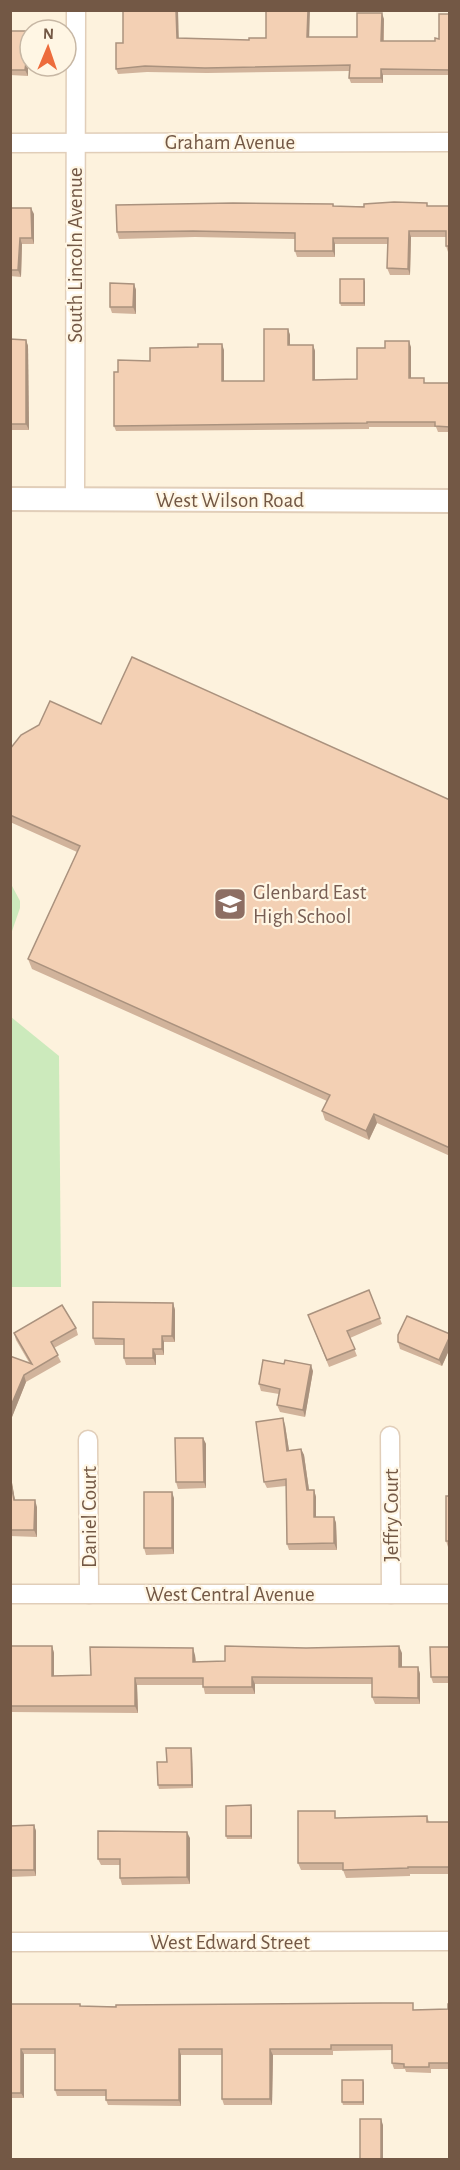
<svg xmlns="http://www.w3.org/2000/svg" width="460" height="2170" font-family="'Alegreya Sans',sans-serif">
<rect width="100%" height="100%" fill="#fdf2dd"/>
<g fill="#cceabc">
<path d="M11 884 20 901V908L11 934Z"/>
<path d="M11 1017 59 1056 61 1287H11Z"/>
</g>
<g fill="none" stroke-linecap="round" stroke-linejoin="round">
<g stroke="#e1ceb9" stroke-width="21">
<g id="minor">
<path d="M10 143 450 142"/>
<path d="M75 499 76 10"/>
<path d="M390 1436 391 1594"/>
<path d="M88 1440 89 1594"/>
<path d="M10 1594H450"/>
<path d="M10 1942 450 1941"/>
</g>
</g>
<g stroke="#e1ceb9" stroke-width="26">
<path id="tertiary" d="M10 499 450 501"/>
</g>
<use href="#minor" stroke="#fff" stroke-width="18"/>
<use href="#tertiary" stroke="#fff" stroke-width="22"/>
</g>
<g fill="#d1b39b">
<path d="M450 14V75H383V83H351L349 78V71L207 73 147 72 118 74 116 69 123 43 179 38 249 40 310 37H357L384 19V41H435L439 39Z"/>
<path d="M10 31H30V66H35V67H28V76L10 75Z"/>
<path d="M333 204 334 206H450V252H448L446 246V237H411L410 275H390L387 268 388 244H335V257H297L295 251V239L195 237 119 239 117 232Z"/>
<path d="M10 208 34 214V244H22L21 277 10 276Z"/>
<path d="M365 282V306H341L340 303Z"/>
<path d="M134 284 136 290V314L112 313 110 307Z"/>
<path d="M288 329 290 335V345H313L315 351V380L357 379 385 348 411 347V378L426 383H450V432H438L436 427H369V429L116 431 114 426 118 372 150 361 198 347 224 350V381H264Z"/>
<path d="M10 339 26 340 28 346 29 430H10Z"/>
<path d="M101 724 450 800V1156L377 1123 369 1140 325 1120 322 1111 327 1101 32 969 28 959 77 852 10 822V749Z"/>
<path d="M369 1290 382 1324 350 1338 357 1356 329 1367 308 1315Z"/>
<path d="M173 1303 175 1310V1342H164V1355H156V1365H126L124 1358V1345H95L93 1338Z"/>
<path d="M76 1328 78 1335 54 1348 61 1362 26 1382 12 1417 10 1416V1356L30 1364 16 1340 14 1333Z"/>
<path d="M450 1334V1348L442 1366 400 1349 398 1342Z"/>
<path d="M313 1371 305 1417 280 1412 277 1405 279 1394 261 1391 259 1384Z"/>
<path d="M285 1425 289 1450 301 1449 304 1455 309 1490H314L316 1497V1517H334L336 1523 337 1550H289L287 1544 286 1486 267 1488 264 1482Z"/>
<path d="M203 1438 206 1444V1488L178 1489 176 1482Z"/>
<path d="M10 1471 15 1500 37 1507V1537L10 1536Z"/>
<path d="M450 1496V1547H448L446 1541Z"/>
<path d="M174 1498V1554L146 1555 144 1548Z"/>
<path d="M10 1646H52L54 1653V1676L91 1675 195 1655 196 1662 225 1661 402 1653V1667H418L420 1674V1704H375L372 1697V1684H255V1694H205L203 1685H137L138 1713 10 1712Z"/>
<path d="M450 1647V1683H433L431 1677Z"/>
<path d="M191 1748 192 1751 193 1788 159 1789 158 1785 167 1762Z"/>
<path d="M252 1809V1839H227L226 1836Z"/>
<path d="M427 1816 429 1822H450V1874H410V1876L346 1878 343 1870H301L298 1863 338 1818Z"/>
<path d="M34 1825 36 1831V1876L10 1877V1826Z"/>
<path d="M190 1838V1884L122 1885 120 1878V1865H101L98 1859Z"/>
<path d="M10 2004H80L81 2006 415 2010 448 2009 450 2004V2069H431V2073L406 2072 405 2069H394L392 2063V2050L333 2051V2055H273L272 2105H224L222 2099V2055H181V2106L108 2105 106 2100V2096H57L55 2090V2054H24V2098H10Z"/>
<path d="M364 2083V2105H343L342 2102Z"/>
</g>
<g fill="#aa927e">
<path d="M176 10H178L179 44 177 38Z"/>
<path d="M308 10H310L309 43 307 37Z"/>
<path d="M382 13 384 19 383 47 381 41Z"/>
<path d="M26 62 28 67V76L25 70Z"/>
<path d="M381 69 383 75V83L381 78Z"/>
<path d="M31 208 34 214V244L32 238Z"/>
<path d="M409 231 411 237 410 275 408 269Z"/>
<path d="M20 238 22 244 21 277 18 270Z"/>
<path d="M333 238 335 244V257L333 251Z"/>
<path d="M364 279 365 282V306L364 303Z"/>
<path d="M134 284 136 290V314L133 307Z"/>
<path d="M288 329 290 335V351L288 345Z"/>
<path d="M26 340 28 346 29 430 26 424Z"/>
<path d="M409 341 411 347V384L409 378Z"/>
<path d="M222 344 224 350V386L222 381Z"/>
<path d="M313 345 315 351V385L313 380Z"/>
<path d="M374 1114 377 1123 369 1140 366 1131Z"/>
<path d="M173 1303 175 1310V1342L172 1336Z"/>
<path d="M162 1336 164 1342V1355L162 1349Z"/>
<path d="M450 1336V1348L442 1366 439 1360Z"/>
<path d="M153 1349 156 1355V1365L153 1358Z"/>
<path d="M311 1365 313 1371 305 1417 303 1410Z"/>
<path d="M24 1375 26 1382 12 1417 10 1413V1408Z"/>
<path d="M283 1418 285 1425 290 1457 287 1451Z"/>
<path d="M203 1438 206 1444V1488L204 1482Z"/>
<path d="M301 1449 304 1455 310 1497 307 1490Z"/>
<path d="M10 1471 16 1507 14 1500 10 1479Z"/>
<path d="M314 1490 316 1497V1524L314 1517Z"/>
<path d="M172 1492 174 1498V1554L172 1548Z"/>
<path d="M35 1500 37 1507V1537L34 1530Z"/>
<path d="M334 1517 336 1523 337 1550 334 1543Z"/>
<path d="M52 1646 54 1653V1682L52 1676Z"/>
<path d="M399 1646 402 1653V1674L399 1667Z"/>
<path d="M193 1648 195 1655 196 1668 193 1662Z"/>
<path d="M418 1667 420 1674V1704L418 1698Z"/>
<path d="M252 1677 255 1684V1694L252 1687Z"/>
<path d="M135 1678 137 1685 138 1713 135 1706Z"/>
<path d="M191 1748 192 1751 193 1788 192 1785Z"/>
<path d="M251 1805 252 1809V1839L251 1836Z"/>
<path d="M34 1825 36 1831V1876L34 1870Z"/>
<path d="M187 1832 190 1838V1884L187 1877Z"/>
<path d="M21 2049 24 2054V2098L21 2093Z"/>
<path d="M179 2049 181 2055V2106L179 2100Z"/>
<path d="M270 2049 273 2055 272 2105 270 2099Z"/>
<path d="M363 2080 364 2083V2105L363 2102Z"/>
<path d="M381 2119 383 2125V2160H381Z"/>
</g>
<g fill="#f3d0b4" stroke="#aa927e" stroke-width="1.5">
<path d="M123 10H176L177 38 249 40V38H266V10H308L307 37H357V13H382L381 41H435V38L439 39V14H450V70L381 69V78H349L350 65 205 68 145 66 116 69V43H123Z"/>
<path d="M10 31H30V62H26L25 70H10Z"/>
<path d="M394 202 427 203V206H450V246H446V231H409L408 269 387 268 388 238H333V251H295V233L193 231 117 232 116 205 233 203 333 204V206L364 207V204Z"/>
<path d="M10 208H31L32 238H20L18 270H10Z"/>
<rect x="340" y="279" width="24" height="24"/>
<path d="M110 283 134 284 133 307H110Z"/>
<path d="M264 329H288V345H313V380L357 379V348H385V341H409V378H424V383H450V427L435 426V422H367V423L114 426V372H118V360L150 361V348L198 347V344H222V381H264Z"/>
<path d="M10 339 26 340V424H10Z"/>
<path d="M132 657 450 800V1148L374 1114 366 1131 322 1111 330 1095 28 959 80 846 10 815V749L21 735 39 725 50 701 101 724Z"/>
<path d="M369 1290 380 1318 347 1331 355 1349 327 1360 308 1315Z"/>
<path d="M93 1302 173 1303 172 1336H162V1349H153V1358H124V1339L93 1338Z"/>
<path d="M62 1305 76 1328 51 1342 58 1355 24 1375 10 1408V1356L32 1364 14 1333Z"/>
<path d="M407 1316 450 1334V1336L439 1360 398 1342V1335Z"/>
<path d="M263 1360 284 1364 285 1360 311 1365 303 1410 277 1405 280 1389 259 1384Z"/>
<path d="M283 1418 287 1451 301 1449 307 1490H314V1517H334V1543L287 1544 286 1479 264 1482 256 1422Z"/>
<path d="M175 1438H203L204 1482H176Z"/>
<path d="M10 1479 14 1500H35L34 1530H10Z"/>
<rect x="144" y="1492" width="28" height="56"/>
<rect x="446" y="1496" width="4" height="45"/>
<path d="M10 1646H52V1676L91 1675 90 1647 193 1648V1662L225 1661V1646L306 1648 399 1646V1667H418V1698L372 1697V1678L252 1677V1687H203V1678H135V1706H10Z"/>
<path d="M430 1647H450V1677H431Z"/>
<path d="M166 1748H191L192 1785H158L157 1762H167Z"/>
<path d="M251 1805V1836H226V1806Z"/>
<path d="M298 1811H335V1818L427 1816V1822H450V1867H408V1868L343 1870V1863H298Z"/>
<path d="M34 1825V1870H10V1826Z"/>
<path d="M98 1831 187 1832V1877L120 1878V1859H98Z"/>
<path d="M382 2003H413V2010L448 2009V2004H450V2063H429V2067H404V2064L392 2063V2045H331V2049H270V2099H222V2049H179V2100H106V2090H55V2049H21V2093H10V2004H80V2006L116 2007V2005Z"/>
<rect x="342" y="2080" width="21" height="22"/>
<rect x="360" y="2119" width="21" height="41"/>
</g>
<defs>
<g id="school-square" transform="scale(1.725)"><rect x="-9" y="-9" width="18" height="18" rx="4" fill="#8d6e63" stroke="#fff6e4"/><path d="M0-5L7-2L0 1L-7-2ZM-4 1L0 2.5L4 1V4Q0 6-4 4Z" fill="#fff"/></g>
</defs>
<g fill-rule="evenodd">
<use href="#school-square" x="230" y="904"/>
</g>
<g text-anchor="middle" stroke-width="4.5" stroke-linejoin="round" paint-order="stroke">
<g font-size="21" fill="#735845" stroke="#fff6e4">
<text x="230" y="149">Graham Avenue</text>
<text transform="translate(75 255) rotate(-90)" y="7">South Lincoln Avenue</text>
<text x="230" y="507">West Wilson Road</text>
<text transform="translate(391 1515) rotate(-90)" y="7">Jeffry Court</text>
<text transform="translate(89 1517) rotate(-90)" y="7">Daniel Court</text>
<text x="230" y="1601">West Central Avenue</text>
<text x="230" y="1949">West Edward Street</text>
</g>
<g font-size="21" fill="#785e54" stroke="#fff6e4" text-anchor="start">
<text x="253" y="899">Glenbard East<tspan x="253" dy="24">High School</tspan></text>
</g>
</g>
<rect width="460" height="2170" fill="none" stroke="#735845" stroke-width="24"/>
<g transform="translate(48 48) rotate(2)"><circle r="28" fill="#fff6e4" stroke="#c7b7a4" stroke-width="1.5"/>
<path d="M0-4.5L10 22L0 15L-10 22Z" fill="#ed6c3c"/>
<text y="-9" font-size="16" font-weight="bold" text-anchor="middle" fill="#735845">N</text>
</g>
</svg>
